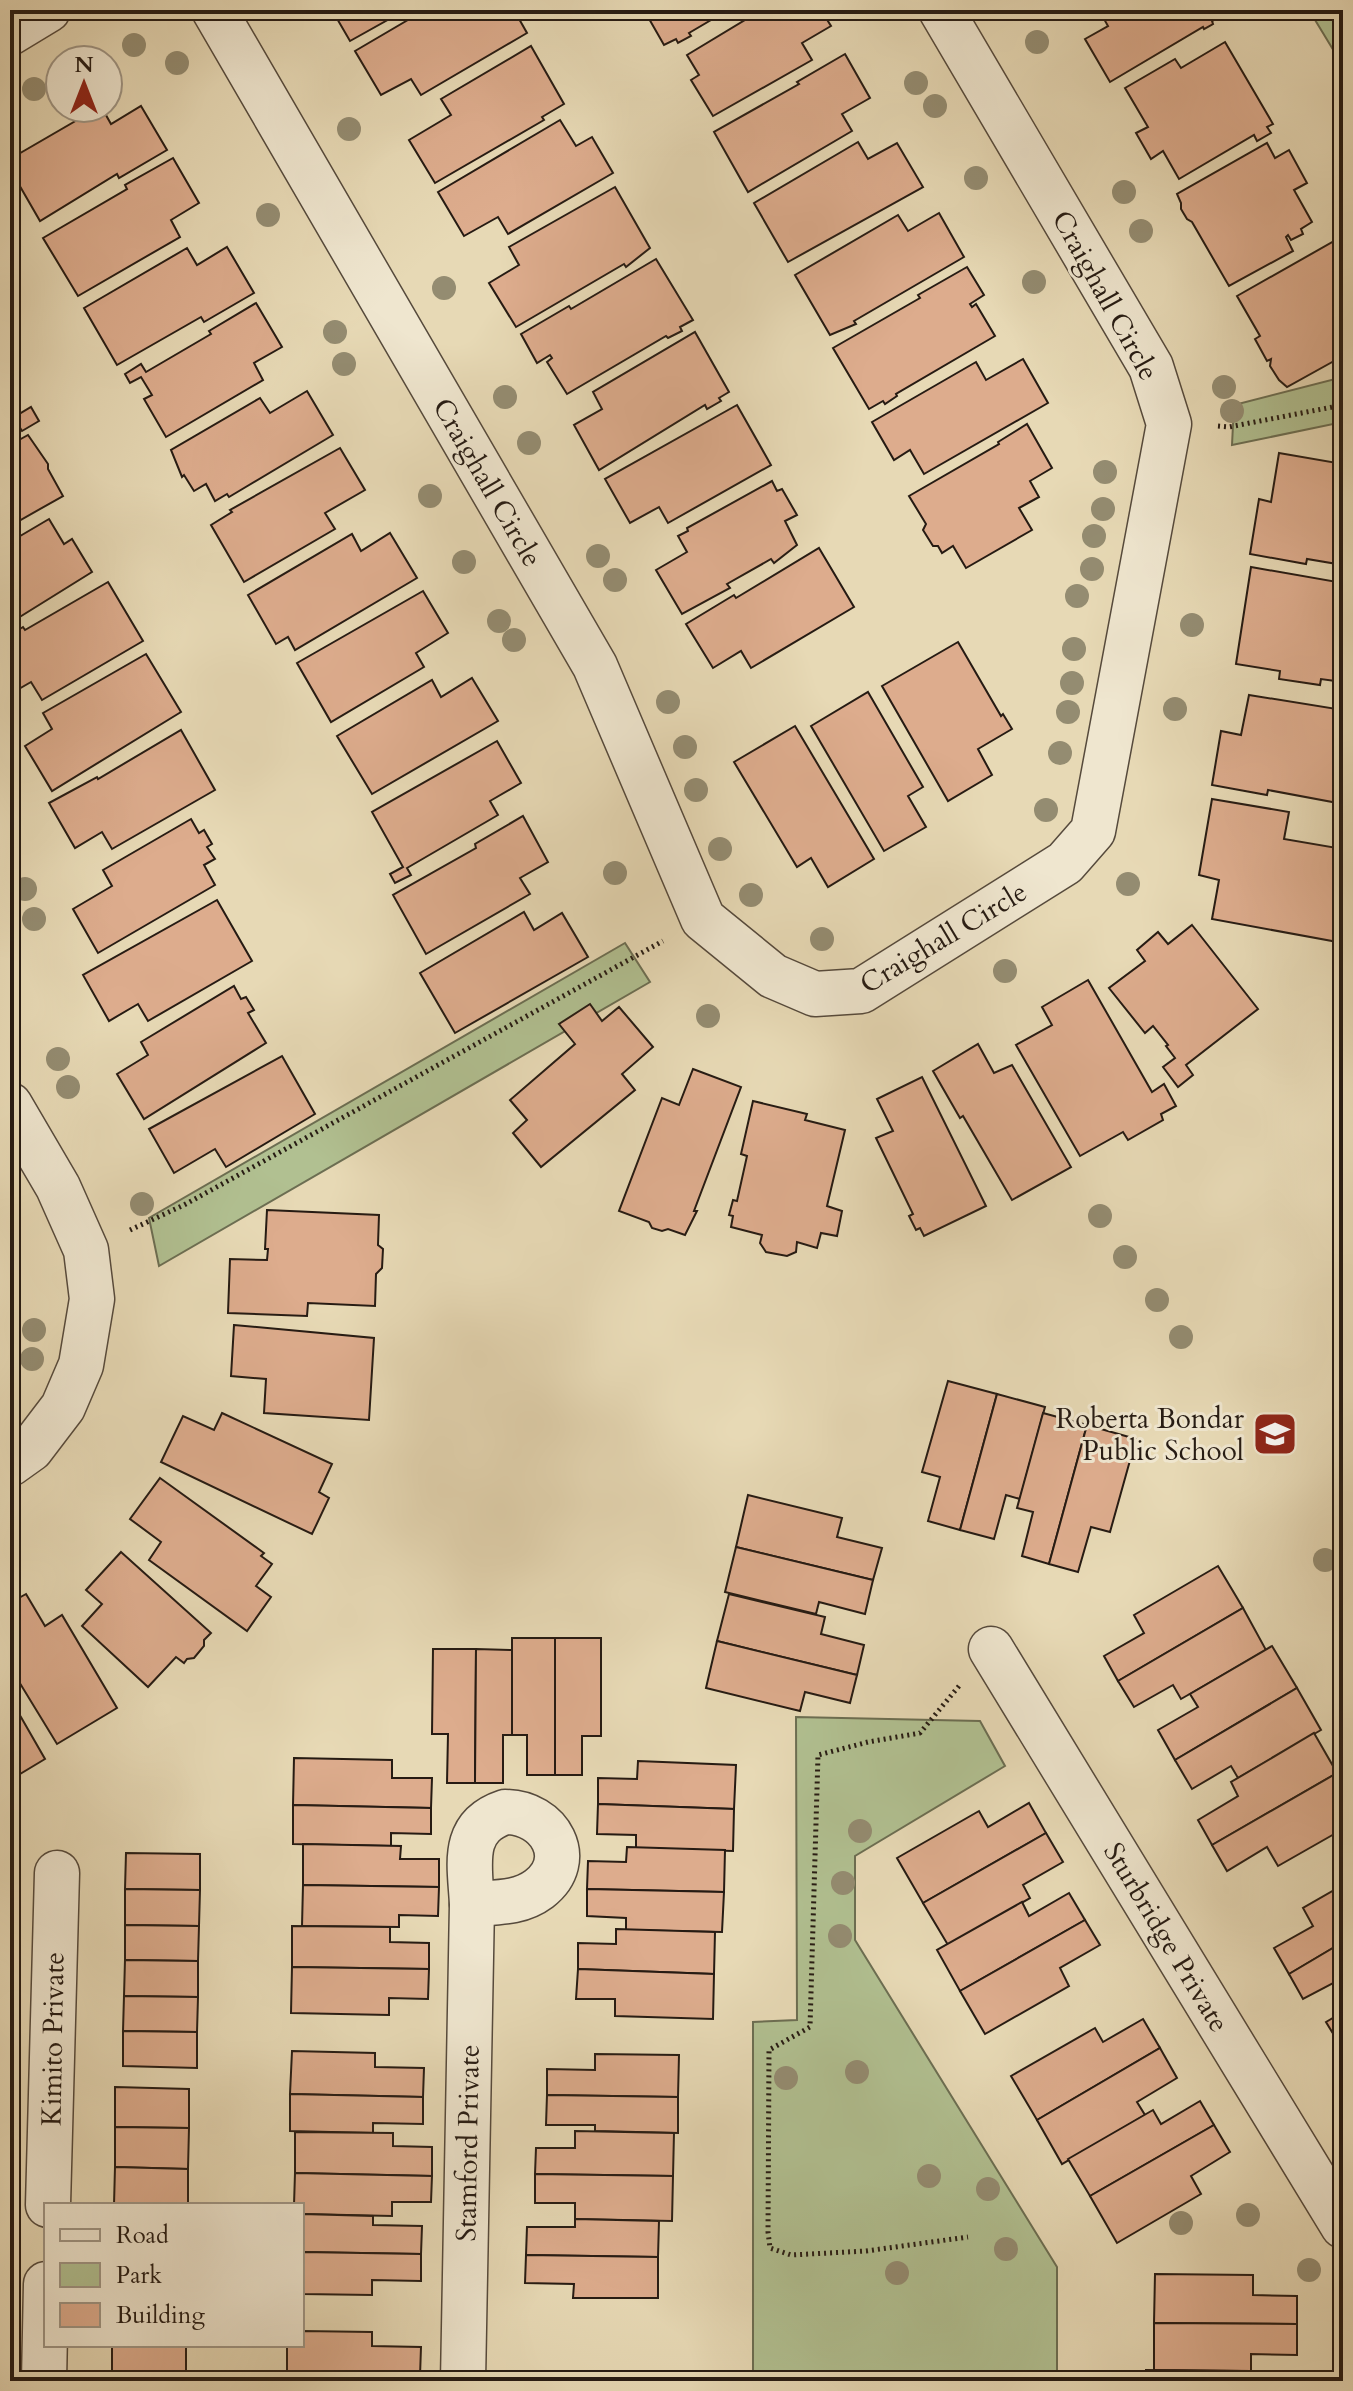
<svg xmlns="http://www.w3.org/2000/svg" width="1353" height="2391" font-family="Cardo,serif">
<rect width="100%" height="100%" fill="#e7d9b5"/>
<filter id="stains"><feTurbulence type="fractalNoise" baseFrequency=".0025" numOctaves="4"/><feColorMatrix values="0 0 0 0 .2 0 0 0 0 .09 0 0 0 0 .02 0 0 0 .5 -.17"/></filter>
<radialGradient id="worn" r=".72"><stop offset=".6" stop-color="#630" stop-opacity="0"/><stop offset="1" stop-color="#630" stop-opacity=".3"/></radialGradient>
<g fill="#b1c091" stroke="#6c6e52" stroke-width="2">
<path d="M1310 10H1343V66L1309 10Z"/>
<path d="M1343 377V422L1232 445 1234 405Z"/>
<path d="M625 943 650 982 159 1266 149 1218Z"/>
<path d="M796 1717 980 1721 1005 1766 855 1856V1940L1057 2267V2381H753V2022L797 2020Z"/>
</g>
<g fill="#ddac8d" stroke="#261b13" stroke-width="2">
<path d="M332 10H399L400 13 350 41Z"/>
<path d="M425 10H514L527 33 421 95 411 79 381 95 355 51Z"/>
<path d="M644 10H728L689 33 691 36 678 43 676 39 664 45Z"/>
<path d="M757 10H821L831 26 802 43 812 60 713 116 691 80 699 75 687 55 758 12Z"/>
<path d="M1099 10H1228L1229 12 1212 21 1213 24 1204 29 1203 27 1110 82 1085 39 1108 26Z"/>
<path d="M1225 42 1273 124 1267 127 1271 133 1257 141 1254 135 1179 179 1163 151 1151 159 1136 133 1148 127 1125 88 1175 59 1181 68Z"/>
<path d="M531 46 564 104 542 117 544 120 435 183 409 140 451 115 441 99Z"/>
<path d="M845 54 870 98 842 114 852 131 748 192 714 132 799 84 797 82Z"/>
<path d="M141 106 167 150 119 178 117 174 40 221 10 169V159L98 108H102L111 124Z"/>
<path d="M560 120 576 146 592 137 613 173 508 234 498 217 464 236 438 192Z"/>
<path d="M858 142 868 159 897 143 923 187 788 262 754 203Z"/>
<path d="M1267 143 1275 158 1289 150 1307 183 1294 190 1312 222 1301 229 1303 234 1291 240 1288 235 1286 237 1293 251 1229 286 1192 222 1187 219 1181 209V203L1177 194Z"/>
<path d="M173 158 199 203 171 220 180 237 78 296 43 238 127 189 125 185Z"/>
<path d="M615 187 650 248 626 267 624 264 516 327 489 283 519 265 509 247Z"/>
<path d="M939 213 964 257 854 321 856 324 830 335 795 275 898 215 908 231Z"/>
<path d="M1343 236V356L1287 387 1279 380 1270 366 1271 359 1267 361 1255 339 1260 336 1237 296Z"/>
<path d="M227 247 254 293 204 322 201 317 117 365 84 308 187 248 197 265Z"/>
<path d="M656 259 693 320 680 327 682 331 668 338 666 336 567 394 547 362 552 358 550 355 537 363 521 334 569 306 571 309Z"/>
<path d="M967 267 984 295 970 304 972 307 976 304 995 336 896 394 897 396 885 404 883 401 869 409 833 348 920 298 918 295Z"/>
<path d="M256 303 282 347 254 363 263 380 166 437 144 399 152 395 141 377 130 383 125 374 141 364 146 372 211 334 209 331Z"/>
<path d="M695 332 729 392 719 398 721 401 707 409 705 405 599 470 574 425 602 409 593 392Z"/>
<path d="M1023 359 1048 403 924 474 910 450 894 460 872 422 976 362 986 380Z"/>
<path d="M307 391 333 435 229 497 227 494 215 501 206 484 194 491 184 475 182 477 171 450 260 398 270 413Z"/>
<path d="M737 405 771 465 668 523 659 507 630 523 605 479Z"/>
<path d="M31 407 39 421 22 431 19 426 10 431V409L14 417Z"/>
<path d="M1027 424 1052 468 1030 481 1039 497 1019 508 1032 530 966 568 953 546 942 553 938 546H933L923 530 926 524 909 496 999 444 998 442Z"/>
<path d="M28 435 48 464V469L63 496 10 526V445Z"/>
<path d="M340 448 365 490 325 513 335 529 244 582 211 525 232 512 230 510Z"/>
<path d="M1279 453 1343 464V565L1307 559 1306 564 1250 554 1259 499 1271 502Z"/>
<path d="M772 481 777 491 782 489 797 515 785 521 797 545 774 563 771 559 727 584 730 588 682 614 656 570 687 552 678 536 688 531 687 528Z"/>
<path d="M49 519 64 544 72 539 92 572 10 623V542Z"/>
<path d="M390 533 417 578 295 650 288 637 276 644 248 595 352 534 361 551Z"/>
<path d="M819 548 854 607 751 668 741 651 713 668 686 624 734 595 736 598Z"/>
<path d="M1251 567 1343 583V682L1321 679 1320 685 1279 679 1280 671 1236 664Z"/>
<path d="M108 582 143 641 42 700 31 682 10 694V635L23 627 25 630Z"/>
<path d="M423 591 448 633 416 653 424 667 331 722 297 663Z"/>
<path d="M958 642 1001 716 1003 714 1012 729 978 749 992 775 948 801 882 686Z"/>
<path d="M146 654 181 712 52 791 25 746 52 729 43 713Z"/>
<path d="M472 678 498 721 372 794 337 736 432 680 441 697Z"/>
<path d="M868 692 923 787 908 796 926 827 884 851 811 726Z"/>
<path d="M1249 695 1343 710V804L1268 790 1267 795 1212 785 1221 731 1241 735Z"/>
<path d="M795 726 874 859 828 887 811 858 797 867 734 762Z"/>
<path d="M181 730 215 790 112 849 102 832 75 848 49 803 97 777 98 779Z"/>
<path d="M497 741 521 783 490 801 498 815 407 868 411 875 395 883 390 874 403 867 372 812Z"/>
<path d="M1212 799 1289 812 1284 839 1343 849V943L1212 919 1219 880 1199 875Z"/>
<path d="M523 816 548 862 520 878 530 894 426 954 393 895 476 848 475 844Z"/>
<path d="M191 819 199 833 204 830 212 844 207 847 215 859 204 865 215 885 98 953 73 909 112 886 103 870Z"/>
<path d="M217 900 252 961 148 1021 138 1004 109 1021 83 975Z"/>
<path d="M524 912 534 930 562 913 588 957 455 1033 420 973Z"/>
<path d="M1192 925 1258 1009 1186 1065 1193 1075 1178 1087 1163 1067 1175 1058 1166 1046 1168 1045 1153 1026 1145 1033 1109 988 1145 961 1137 950 1158 932 1168 944Z"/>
<path d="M1088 980 1152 1092 1164 1084 1176 1106 1161 1114 1163 1120 1128 1140 1123 1132 1080 1156 1016 1045 1052 1025 1042 1007Z"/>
<path d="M234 986 241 999 246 997 254 1010 248 1013 266 1043 144 1119 117 1074 148 1055 141 1042Z"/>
<path d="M590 1004 602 1021 619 1007 653 1047 622 1074 635 1090 541 1167 513 1133 527 1120 510 1100 575 1044 559 1024Z"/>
<path d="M978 1044 994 1073 1012 1065 1071 1167 1012 1200 963 1116 960 1118 933 1071Z"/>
<path d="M282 1056 315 1114 226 1167 215 1149 174 1173 149 1129Z"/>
<path d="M693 1069 741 1087 694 1211H697L685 1235 668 1229 662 1231 652 1228 649 1222 619 1211 662 1098 679 1105Z"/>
<path d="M922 1077 986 1206 924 1236 920 1228 916 1230 909 1216 913 1214 876 1138 893 1131 877 1099Z"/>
<path d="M753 1101 807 1114 805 1120 845 1130 827 1206 842 1211 837 1236 821 1233 817 1248 797 1242 796 1252 787 1256 766 1252 760 1243 762 1235 731 1227 733 1216 729 1215 733 1200 737 1201 747 1156 741 1154Z"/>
<path d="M267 1210 379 1215 378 1245 383 1249 382 1268 376 1274 375 1306 308 1303 307 1316 228 1313 230 1259 267 1260 268 1249H265Z"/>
<path d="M234 1325 374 1338 369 1420 264 1413 266 1379 231 1376Z"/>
<path d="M948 1381 997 1394 960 1530 928 1521 940 1477 922 1472Z"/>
<path d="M997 1394 1045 1407 1020 1499 1006 1495 994 1539 960 1530Z"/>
<path d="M222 1413 332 1464 319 1492 329 1498 312 1534 161 1462 183 1416 214 1430Z"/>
<path d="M1043 1413 1087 1425 1049 1564 1022 1556 1033 1512 1017 1508Z"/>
<path d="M1087 1425 1136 1439 1110 1532 1091 1527 1078 1572 1049 1564Z"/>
<path d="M160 1478 264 1553 261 1556 272 1564 256 1586 271 1597 247 1631 149 1560 161 1542 130 1519Z"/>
<path d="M748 1495 842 1518 837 1537 882 1548 873 1580 736 1547Z"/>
<path d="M736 1547 873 1580 865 1614 819 1602 816 1614 725 1592Z"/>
<path d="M121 1552 211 1633 204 1640V1646L194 1658 187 1659 184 1663 176 1657 148 1687 82 1626 102 1604 86 1590Z"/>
<path d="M1218 1566 1243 1608 1118 1681 1104 1656 1144 1633 1134 1615Z"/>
<path d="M26 1594 45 1626 62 1615 117 1708 57 1744 10 1667V1603Z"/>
<path d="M729 1594 825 1617 821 1634 864 1645 857 1675 717 1641Z"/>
<path d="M1243 1608 1266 1650 1181 1699 1173 1685 1134 1707 1118 1681Z"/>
<path d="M512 1638H555V1775H527V1735H512Z"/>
<path d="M555 1638H601V1736H582V1775H555Z"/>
<path d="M717 1641 857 1675 850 1703 805 1692 800 1711 706 1688Z"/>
<path d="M1272 1646 1297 1688 1175 1760 1158 1730 1198 1707 1190 1694Z"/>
<path d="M433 1649H476L475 1783H447L448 1734H432Z"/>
<path d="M476 1649 512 1650V1735H503V1783H475Z"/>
<path d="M1297 1688 1321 1730 1238 1778 1231 1766 1192 1789 1175 1760Z"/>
<path d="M10 1698 45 1759 10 1780Z"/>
<path d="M1314 1733 1337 1773 1212 1845 1198 1820 1238 1796 1231 1782Z"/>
<path d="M294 1758 392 1760V1778H432L431 1808 293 1805Z"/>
<path d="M638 1761 736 1765 734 1809 598 1804V1778L637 1779Z"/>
<path d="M1343 1772V1829L1278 1866 1267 1847 1227 1871 1212 1845 1337 1773Z"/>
<path d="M1029 1803 1046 1833 923 1903 897 1858 979 1811 988 1827Z"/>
<path d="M598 1804 734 1809 733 1851 636 1848V1835L597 1834Z"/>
<path d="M293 1805 431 1808V1834L391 1833V1846L293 1844Z"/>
<path d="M1046 1833 1063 1862 1023 1885 1030 1898 948 1945 923 1903Z"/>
<path d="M303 1844 401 1846 400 1859H439V1887L303 1885Z"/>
<path d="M627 1847 725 1850 724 1892 587 1889 588 1861 626 1862Z"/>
<path d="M126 1853 200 1854V1890L125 1889Z"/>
<path d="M303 1885 439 1887 438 1916 399 1915V1927L302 1926Z"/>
<path d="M1343 1885V1942L1289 1974 1274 1948 1313 1926 1303 1908Z"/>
<path d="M125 1889 200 1890 199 1926 125 1925Z"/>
<path d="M587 1889 724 1892 722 1932 626 1930V1918L587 1916Z"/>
<path d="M1069 1893 1085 1920 960 1991 937 1950 1022 1902 1029 1916Z"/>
<path d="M1085 1920 1100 1945 1060 1968 1069 1986 985 2034 960 1991Z"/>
<path d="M125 1925 199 1926 198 1961 125 1960Z"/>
<path d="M292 1926 390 1927V1942L429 1943V1969L292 1967Z"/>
<path d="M616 1929 715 1932 714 1974 578 1969V1943L616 1944Z"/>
<path d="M1343 1942V1978L1303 1999 1289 1974Z"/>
<path d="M125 1960 198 1961V1997L124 1996Z"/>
<path d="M292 1967 429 1969 428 1999 389 1998V2015L291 2013Z"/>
<path d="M578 1969 714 1974 713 2019 615 2016V1999H576Z"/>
<path d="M124 1996 198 1997 197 2032 123 2031Z"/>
<path d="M1343 2012V2050L1326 2022Z"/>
<path d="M1143 2019 1160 2048 1037 2120 1011 2076 1095 2028 1103 2042Z"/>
<path d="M123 2031 197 2032V2068L123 2066Z"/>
<path d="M1160 2048 1177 2078 1137 2102 1145 2115 1062 2164 1037 2120Z"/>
<path d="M292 2051 375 2053V2067L424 2068 423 2097 290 2094Z"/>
<path d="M595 2054 679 2055 678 2097 547 2095V2069L595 2070Z"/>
<path d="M115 2087 189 2089V2128L115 2127Z"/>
<path d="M290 2094 423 2097V2124L373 2123V2133L290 2131Z"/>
<path d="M547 2095 678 2097V2133L595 2131V2125H546Z"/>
<path d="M1200 2101 1214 2125 1090 2196 1068 2159 1153 2110 1161 2124Z"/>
<path d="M1214 2125 1230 2152 1191 2176 1201 2194 1117 2243 1090 2196Z"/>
<path d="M115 2127 189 2128 188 2169 115 2167Z"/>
<path d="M575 2131 674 2133 673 2176 535 2174 536 2148H575Z"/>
<path d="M295 2132 393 2133V2146L432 2147V2176L295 2173Z"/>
<path d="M115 2167 188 2169V2205H114Z"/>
<path d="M295 2173 432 2176 431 2202H392V2216L302 2214V2205H294Z"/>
<path d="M535 2174 673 2176 672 2221 575 2219V2203H535Z"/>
<path d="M302 2214 373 2216V2225L422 2226 421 2254 302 2252Z"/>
<path d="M575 2219 659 2221 658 2257 526 2255 527 2227H575Z"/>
<path d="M302 2252 421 2254V2281L372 2280V2295L302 2294Z"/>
<path d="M526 2255 658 2257V2298H573L574 2284 525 2283Z"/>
<path d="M1155 2274 1253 2275V2295L1297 2296V2324L1154 2323Z"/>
<path d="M1154 2323 1297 2324V2355L1251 2354V2371L1154 2370Z"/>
<path d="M302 2331 372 2332V2346L421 2347 420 2376 287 2374V2345H302Z"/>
<path d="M112 2345H186L112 2347Z"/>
<rect x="112" y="2347" width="74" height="34"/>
<path d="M1146 2370 1241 2371V2381H1146Z"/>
<path d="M676 2373V2381H544V2376Z"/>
<path d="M287 2374 420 2376V2381H287Z"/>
</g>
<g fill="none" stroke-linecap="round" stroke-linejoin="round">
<g stroke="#564a3c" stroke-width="47">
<g id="minor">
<path d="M214 10 595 666 703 919 773 976 815 994 861 991 1065 863 1093 831 1169 424 1151 367 941 10"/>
<path d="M10 33 48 10"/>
<path d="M10 1105 58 1187 86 1250 92 1299 81 1365 63 1407 31 1449 10 1464"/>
<path d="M991 1649 1343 2226"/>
<path d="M505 1812C550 1812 577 1860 539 1889 519 1904 495 1902 472 1904 470 1865 460 1827 505 1812Z"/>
<path d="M48 2205 57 1873"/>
<path d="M44 2381 46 2284"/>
<path d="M463 2381 472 1904"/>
</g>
</g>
<g stroke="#261b13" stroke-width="5" stroke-dasharray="2 4" stroke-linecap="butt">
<path d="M1218 426 1229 427 1343 405"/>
<path d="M130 1230 184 1205 663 941"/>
<path d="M959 1686 920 1733 868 1742 818 1755 810 2027 769 2050 768 2232 770 2248 791 2255 866 2251 968 2237"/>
</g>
<use href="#minor" stroke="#efe6cf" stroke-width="44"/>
</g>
<g fill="#948c71">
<circle cx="1037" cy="42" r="12"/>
<circle cx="134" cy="45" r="12"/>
<circle cx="177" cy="63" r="12"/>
<circle cx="916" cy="83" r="12"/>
<circle cx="34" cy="89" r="12"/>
<circle cx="935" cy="106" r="12"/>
<circle cx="349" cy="129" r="12"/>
<circle cx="976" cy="178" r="12"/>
<circle cx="1124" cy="192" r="12"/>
<circle cx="268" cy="215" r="12"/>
<circle cx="1141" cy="231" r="12"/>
<circle cx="1034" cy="282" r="12"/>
<circle cx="444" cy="288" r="12"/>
<circle cx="335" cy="332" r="12"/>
<circle cx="344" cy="364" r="12"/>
<circle cx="1224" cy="387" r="12"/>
<circle cx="505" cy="397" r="12"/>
<circle cx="1232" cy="411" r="12"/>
<circle cx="529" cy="443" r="12"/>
<circle cx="1105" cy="472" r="12"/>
<circle cx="430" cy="496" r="12"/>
<circle cx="1103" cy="509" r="12"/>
<circle cx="1094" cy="536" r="12"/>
<circle cx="598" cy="556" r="12"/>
<circle cx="464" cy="562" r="12"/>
<circle cx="1092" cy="569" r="12"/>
<circle cx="615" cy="580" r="12"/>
<circle cx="1077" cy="596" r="12"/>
<circle cx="499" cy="621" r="12"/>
<circle cx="1192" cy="625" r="12"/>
<circle cx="514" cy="640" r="12"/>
<circle cx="1074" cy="649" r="12"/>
<circle cx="1072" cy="683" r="12"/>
<circle cx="668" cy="702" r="12"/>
<circle cx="1175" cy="709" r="12"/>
<circle cx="1068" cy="712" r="12"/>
<circle cx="685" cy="747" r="12"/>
<circle cx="1060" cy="753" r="12"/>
<circle cx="696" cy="790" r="12"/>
<circle cx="1046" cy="810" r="12"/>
<circle cx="720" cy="849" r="12"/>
<circle cx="615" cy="873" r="12"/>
<circle cx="1128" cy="884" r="12"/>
<circle cx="25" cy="889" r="12"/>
<circle cx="751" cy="895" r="12"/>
<circle cx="34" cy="919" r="12"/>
<circle cx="822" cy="939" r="12"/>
<circle cx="1005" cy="971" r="12"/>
<circle cx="708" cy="1016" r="12"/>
<circle cx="58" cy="1059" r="12"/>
<circle cx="68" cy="1087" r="12"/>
<circle cx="142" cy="1204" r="12"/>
<circle cx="1100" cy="1216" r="12"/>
<circle cx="1125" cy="1257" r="12"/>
<circle cx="1157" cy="1300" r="12"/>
<circle cx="34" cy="1330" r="12"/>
<circle cx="1181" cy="1337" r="12"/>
<circle cx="32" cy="1359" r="12"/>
<circle cx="1325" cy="1560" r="12"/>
<circle cx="860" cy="1831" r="12"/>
<circle cx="843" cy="1883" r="12"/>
<circle cx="840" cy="1936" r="12"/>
<circle cx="857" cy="2072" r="12"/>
<circle cx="786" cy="2078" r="12"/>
<circle cx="929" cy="2176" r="12"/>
<circle cx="988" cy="2189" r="12"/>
<circle cx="1248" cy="2215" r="12"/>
<circle cx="1181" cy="2223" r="12"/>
<circle cx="1006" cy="2249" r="12"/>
<circle cx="1309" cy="2270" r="12"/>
<circle cx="897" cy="2273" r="12"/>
</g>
<defs>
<g id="school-square" transform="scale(2.3)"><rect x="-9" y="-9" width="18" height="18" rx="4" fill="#8f2418" stroke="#efe6cf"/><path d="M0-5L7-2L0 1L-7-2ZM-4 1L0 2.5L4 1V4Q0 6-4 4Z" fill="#fff"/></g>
</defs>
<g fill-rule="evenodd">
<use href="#school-square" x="1275" y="1434"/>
</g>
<g text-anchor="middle" stroke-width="6" stroke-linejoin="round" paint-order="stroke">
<g font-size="28" fill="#261b13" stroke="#efe6cf">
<text transform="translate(1106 295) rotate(61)" y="10">Craighall Circle</text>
<text transform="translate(488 482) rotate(60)" y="10">Craighall Circle</text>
<text transform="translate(943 937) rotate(-31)" y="10">Craighall Circle</text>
<text transform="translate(1167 1937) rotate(59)" y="10">Sturbridge Private</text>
<text transform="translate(52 2039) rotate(-89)" y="10">Kimito Private</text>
<text transform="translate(467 2143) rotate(-89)" y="10">Stamford Private</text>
</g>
<g font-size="28" fill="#261b13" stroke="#efe6cf" text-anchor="end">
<text x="1244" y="1428">Roberta Bondar<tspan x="1244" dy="32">Public School</tspan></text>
</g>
</g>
<rect width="1353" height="2391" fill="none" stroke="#e7d9b5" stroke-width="40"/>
<rect x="12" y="12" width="1329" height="2367" fill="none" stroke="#261b13" stroke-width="4"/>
<rect x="20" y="20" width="1313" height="2351" fill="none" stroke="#261b13" stroke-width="2"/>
<rect x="44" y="2203" width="260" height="144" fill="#efe6cf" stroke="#9f9584" stroke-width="2"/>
<rect x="60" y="2229" width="40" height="12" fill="#efe6cf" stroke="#9f9584" stroke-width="2"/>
<text x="116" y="2243" font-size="24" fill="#261b13">Road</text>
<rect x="60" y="2263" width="40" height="24" fill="#b1c091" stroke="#9f9584" stroke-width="2"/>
<text x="116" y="2283" font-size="24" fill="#261b13">Park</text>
<rect x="60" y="2303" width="40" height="24" fill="#ddac8d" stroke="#9f9584" stroke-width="2"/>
<text x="116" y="2323" font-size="24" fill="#261b13">Building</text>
<g transform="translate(84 84)"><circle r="38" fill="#efe6cf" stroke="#9f9584" stroke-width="2"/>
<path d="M0-6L14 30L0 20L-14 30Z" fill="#8f2418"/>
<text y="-12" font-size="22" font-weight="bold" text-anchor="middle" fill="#261b13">N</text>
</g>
<rect width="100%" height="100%" filter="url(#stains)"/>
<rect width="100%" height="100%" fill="url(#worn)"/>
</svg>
